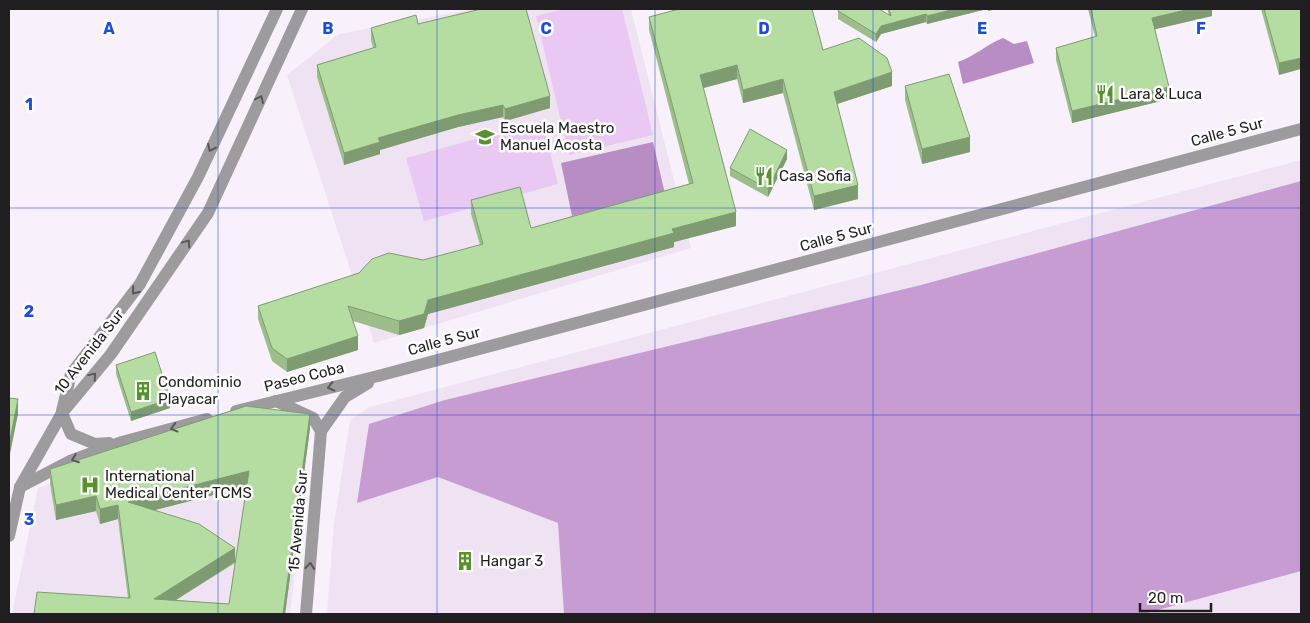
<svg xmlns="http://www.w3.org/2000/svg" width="1310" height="623" font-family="Rubik,sans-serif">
<rect width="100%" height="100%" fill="#f8f0fa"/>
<g fill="#efe3f3">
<path d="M473 9H631L691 248 374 343 287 75 339 34Z"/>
<path d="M1301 160V614H327L334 524 350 420 370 407Z"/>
<path d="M247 421 310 428 290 614H12L38 488Z"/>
</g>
<g fill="#e9c8f3">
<path d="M565 9H622L653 135 569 155 536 16Z"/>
<path d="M542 121 558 184 424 221 406 158Z"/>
</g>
<path fill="#c79cd3" d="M1301 181V571L1143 614H564L558 523 438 477 357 503 369 424 445 400 921 285Z"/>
<g fill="#b78dc3">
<path d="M1003 38 1014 44 1027 41 1034 63 963 84 958 62C975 56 986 45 1003 38Z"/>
<path d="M653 142 665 194 572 216 561 163Z"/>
</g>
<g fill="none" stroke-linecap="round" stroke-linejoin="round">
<g stroke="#9e9b9f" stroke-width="12">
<path d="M276 401 313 418 321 431"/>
<path d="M62 411 71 374 140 284 198 177 277 9"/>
<path d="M236 411 378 376"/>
<path d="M62 413 71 434 95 444 109 443"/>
<path d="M20 487 70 461 122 442 207 419"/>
<path d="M9 536 20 487 62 413 111 354 208 213 302 9"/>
<path d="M306 614 321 431 345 397 368 383"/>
</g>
<path stroke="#9e9b9f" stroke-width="12" d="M378 376 1301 129"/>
</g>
<g fill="#9dbe8a" fill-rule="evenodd">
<path d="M476 9H526L550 108 505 121 503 117 458 127 380 150V154L344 165 317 77V65L373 48 371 40V28L418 24 476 10Z"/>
<path d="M887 9H987L927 24 926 22 881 34 876 42 838 19V11L889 15Z"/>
<path d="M1088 9H1212V16L1155 29 1169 99 1072 123 1056 60V48L1095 37Z"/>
<path d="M1261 9H1301L1279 75Z"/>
<path d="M649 17 823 50 892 86 837 104 858 199 814 210 783 93 743 103 737 79 703 88 736 226 674 242V247L428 314 424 328 399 335 353 321 358 350 287 372 272 361 258 319V306L480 245 471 214V200L531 228 689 184 649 30Z"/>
<path d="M905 86 970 152 922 164 905 100Z"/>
<path d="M787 159 768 197 730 176V168Z"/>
<path d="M116 365 170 408 131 421 116 374Z"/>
<path d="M310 428 285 614 128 598 118 519 100 524 96 511 56 520 50 484V469ZM247 486 235 561 154 510ZM235 563 229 604 176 600Z"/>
</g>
<g fill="#7f9b71">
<path d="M955 9H987L927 24V16Z"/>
<path d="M988 9H998L988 11Z"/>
<path d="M1190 9H1212V16L1152 30V18Z"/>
<path d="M926 14V22L881 34 876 42V34L881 26Z"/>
<path d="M1301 58V69L1279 75V63Z"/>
<path d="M737 65V79L700 89V75Z"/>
<path d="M892 72V86L834 105V92Z"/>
<path d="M783 79V93L743 103V90Z"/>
<path d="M1169 87V99L1072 123V111Z"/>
<path d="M550 96V108L505 121V109Z"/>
<path d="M503 105V117L458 127 380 150V154L344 165V153L378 138 458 115Z"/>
<path d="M970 137V152L922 164V149Z"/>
<path d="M787 150V159L768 197V189Z"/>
<path d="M858 185V199L814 210V196Z"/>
<path d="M736 212V226L674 242V247L428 314 424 328 399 335V321L428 300 672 229Z"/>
<path d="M358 336V350L287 372V359Z"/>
<path d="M18 399V414L9 459V445Z"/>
<path d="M170 399V408L131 421V412Z"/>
<path d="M310 414V428L285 614H283Z"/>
<path d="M249 471V486L128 517V502Z"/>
<path d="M96 496V511L56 520V505Z"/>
<path d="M118 505V519L100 524V509Z"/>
<path d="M235 548V562L154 614V599Z"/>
</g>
<g fill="#b6dda1" stroke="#7f9b71" fill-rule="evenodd">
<path d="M477 9H526L550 96 505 109 503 105 458 115 378 138 380 142 344 153 317 65 376 47 371 28 416 15 418 24 477 10Z"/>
<path d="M679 9H812L823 50 859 38 887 58 892 72 834 92 858 185 814 196 783 79 743 90 737 65 700 75 736 212 672 229 674 233 428 300 424 314 399 321 348 306 358 336 287 359 272 348 258 306 359 273 372 259 389 253 423 260 483 244 471 200 520 187 531 228 693 183 649 17Z"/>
<path d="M839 9H879L891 16 889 9H955L927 16 926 14 881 26 876 34 838 11Z"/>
<path d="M1091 9H1190L1152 18 1169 87 1072 111 1056 48 1097 36Z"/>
<path d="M1264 9H1301V58L1279 63Z"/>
<path d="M949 74 970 137 922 149 905 86Z"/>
<path d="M750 129 787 150 768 189 730 168Z"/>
<path d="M155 352 170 399 131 412 116 365Z"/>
<path d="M9 398 18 399 9 445Z"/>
<path d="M246 406 310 414 283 614H34L37 592 130 598 118 505 100 509 96 496 56 505 50 469ZM249 471 229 604 154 599 235 548 199 524 128 502Z"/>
</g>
<defs><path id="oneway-chevron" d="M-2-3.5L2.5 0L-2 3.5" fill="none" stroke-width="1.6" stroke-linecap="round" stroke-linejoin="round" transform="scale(1.25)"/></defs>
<g stroke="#59565a">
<use href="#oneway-chevron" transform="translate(260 99) rotate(-65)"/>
<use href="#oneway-chevron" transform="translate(211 148) rotate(115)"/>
<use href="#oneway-chevron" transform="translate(187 243) rotate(-56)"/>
<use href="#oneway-chevron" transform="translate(135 291) rotate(128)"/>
<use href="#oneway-chevron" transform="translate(93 376) rotate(-50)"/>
<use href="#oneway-chevron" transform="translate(331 387) rotate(166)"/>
<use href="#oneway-chevron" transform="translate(174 428) rotate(165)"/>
<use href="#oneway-chevron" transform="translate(75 459) rotate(159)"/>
<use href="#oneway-chevron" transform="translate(310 566) rotate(-85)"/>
</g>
<path fill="none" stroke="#1d4ed8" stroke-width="1" stroke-opacity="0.55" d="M218 9V614M437 9V614M655 9V614M873 9V614M1092 9V614M9 208H1301M9 415H1301"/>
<defs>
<g id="restaurant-bare" transform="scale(1.5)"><path d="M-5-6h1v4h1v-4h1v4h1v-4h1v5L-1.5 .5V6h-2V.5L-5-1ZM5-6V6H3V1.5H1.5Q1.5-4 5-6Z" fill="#58912f" stroke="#fff" stroke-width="2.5" paint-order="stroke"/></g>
<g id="school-bare" transform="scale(1.5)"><path d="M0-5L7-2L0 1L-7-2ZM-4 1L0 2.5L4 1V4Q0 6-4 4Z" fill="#58912f" stroke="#fff" stroke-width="2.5" paint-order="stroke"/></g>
<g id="building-bare" transform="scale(1.5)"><path d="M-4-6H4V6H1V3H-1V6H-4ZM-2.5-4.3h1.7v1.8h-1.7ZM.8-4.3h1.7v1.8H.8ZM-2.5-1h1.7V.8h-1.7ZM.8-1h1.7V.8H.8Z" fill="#58912f" stroke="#fff" stroke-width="2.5" paint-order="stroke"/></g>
<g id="hospital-bare" transform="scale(1.5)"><path d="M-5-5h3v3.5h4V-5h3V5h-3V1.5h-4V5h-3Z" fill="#58912f" stroke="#fff" stroke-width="2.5" paint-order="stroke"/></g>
</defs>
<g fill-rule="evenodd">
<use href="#restaurant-bare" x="1105" y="94"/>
<use href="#school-bare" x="485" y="137"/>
<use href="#restaurant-bare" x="764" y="176"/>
<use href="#building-bare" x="143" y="391"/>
<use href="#hospital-bare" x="90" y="485"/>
<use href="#building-bare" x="465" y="561"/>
</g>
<g text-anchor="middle" stroke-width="5" stroke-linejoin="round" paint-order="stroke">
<g font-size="15" fill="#211e21" stroke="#fff" text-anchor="start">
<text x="1120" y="99">Lara &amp; Luca</text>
<text x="500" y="133">Escuela Maestro<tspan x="500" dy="17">Manuel Acosta</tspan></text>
<text x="779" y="181">Casa Sofia</text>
<text x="158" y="387">Condominio<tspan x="158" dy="17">Playacar</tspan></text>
<text x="105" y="481">International<tspan x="105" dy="17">Medical Center TCMS</tspan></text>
<text x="480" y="566">Hangar 3</text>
</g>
<g font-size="15" fill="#211e21" stroke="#fff">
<text transform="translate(1227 132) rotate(-15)" y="5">Calle 5 Sur</text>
<text transform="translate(836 237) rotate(-15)" y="5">Calle 5 Sur</text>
<text transform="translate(444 341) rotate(-15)" y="5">Calle 5 Sur</text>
<text transform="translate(89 352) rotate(-52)" y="5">10 Avenida Sur</text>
<text transform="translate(304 377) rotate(-14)" y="5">Paseo Coba</text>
<text transform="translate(298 521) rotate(-85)" y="5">15 Avenida Sur</text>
</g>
</g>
<g font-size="16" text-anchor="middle" font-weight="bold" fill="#1d4ed8" stroke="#fff" stroke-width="5" stroke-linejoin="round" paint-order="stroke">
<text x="109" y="34">A</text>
<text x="328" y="34">B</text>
<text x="546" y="34">C</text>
<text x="764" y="34">D</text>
<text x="982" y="34">E</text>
<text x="1201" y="34">F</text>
<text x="29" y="110">1</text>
<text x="29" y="317">2</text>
<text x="29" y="525">3</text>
</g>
<rect width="1310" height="623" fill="none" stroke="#211e21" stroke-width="20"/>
<path d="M1140 603v8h71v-8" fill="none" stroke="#211e21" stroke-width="2.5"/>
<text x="1148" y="603" font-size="15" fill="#211e21" stroke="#ffffff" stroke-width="4" paint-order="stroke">20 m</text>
</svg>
